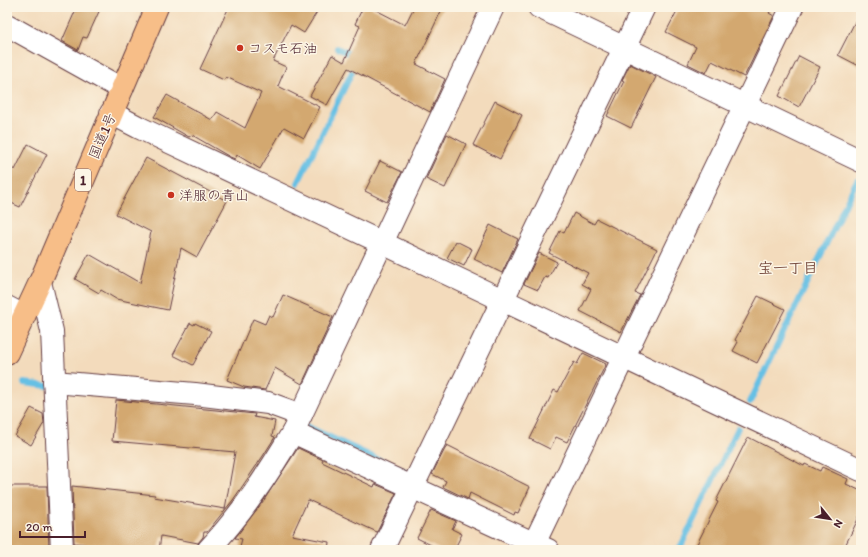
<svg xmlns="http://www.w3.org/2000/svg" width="868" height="557" font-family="Itim,'Klee One',sans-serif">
<rect width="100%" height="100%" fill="#fcf5e5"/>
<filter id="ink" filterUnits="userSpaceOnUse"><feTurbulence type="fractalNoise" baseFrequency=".025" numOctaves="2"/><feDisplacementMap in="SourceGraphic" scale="8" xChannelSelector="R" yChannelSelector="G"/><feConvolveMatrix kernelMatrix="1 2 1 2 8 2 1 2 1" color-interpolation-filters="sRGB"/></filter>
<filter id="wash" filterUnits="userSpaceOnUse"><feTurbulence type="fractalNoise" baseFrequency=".012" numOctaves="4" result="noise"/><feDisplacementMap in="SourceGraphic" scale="16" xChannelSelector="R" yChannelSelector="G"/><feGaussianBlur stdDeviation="0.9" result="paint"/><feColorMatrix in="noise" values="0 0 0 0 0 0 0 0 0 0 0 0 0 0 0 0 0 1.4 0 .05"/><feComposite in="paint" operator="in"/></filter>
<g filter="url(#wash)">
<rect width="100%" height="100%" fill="#f3dbbc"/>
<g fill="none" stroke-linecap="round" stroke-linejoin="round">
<g stroke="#66c0e4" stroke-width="6">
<path d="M337 48 354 56"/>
<path d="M298 183 356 64"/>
<path d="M24 383 48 386"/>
<path d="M750 402 857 180"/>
<path d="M304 425 405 472"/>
<path d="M552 544 565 550"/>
<path d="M679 550 738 428"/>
</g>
</g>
<g id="blocks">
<g fill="#d3a870">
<path d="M77 7H101L87 38 83 37 78 50 62 41Z"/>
<path d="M229 7H320L304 33 291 25 273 61 286 67 278 86 320 107 304 138 284 127 260 169 237 155 235 159 230 157 192 135 189 137 154 117 167 95 212 120 217 112 245 128 261 93 226 77 224 80 200 69Z"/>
<path d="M363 7H370L405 25 414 7H443L416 64 445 79 430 112 348 68 327 105 310 96 332 55 344 62 360 26 355 24Z"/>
<path d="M679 7H773L769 13 774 16 744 77 712 61 706 73 688 64 696 47 666 32Z"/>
<path d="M861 10V67L838 55Z"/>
<path d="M799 56 820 67 799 107 779 96Z"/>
<path d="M630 64 656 77 631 128 607 116 624 81 622 80Z"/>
<path d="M495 101 522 115 500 159 473 145Z"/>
<path d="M447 134 466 144 445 188 426 179Z"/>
<path d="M28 144 47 154 20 207 7 201V166L15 170Z"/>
<path d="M146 158 227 201 197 257 181 248 168 310 116 299 101 290 99 293 75 279 89 254 140 283 151 232 116 214Z"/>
<path d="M380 161 402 172 387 202 365 191Z"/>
<path d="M574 213 594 224 597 219 657 249 635 293 640 295 621 332 580 311 591 289 582 284 588 273 549 253 560 231 564 233Z"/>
<path d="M490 225 518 239 502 273 474 259Z"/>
<path d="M456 241 472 249 464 266 447 258Z"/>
<path d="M539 253 557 262 548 278 545 277 538 290 524 284Z"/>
<path d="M283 295 333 317 302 384 275 368 265 390 244 387 227 380 253 319 265 324 269 315 273 317Z"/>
<path d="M758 296 785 309 757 363 733 351 738 342 735 340Z"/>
<path d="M190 323 194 325 195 323 211 331 193 365 173 355Z"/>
<path d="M583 353 606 364 567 442 556 437 550 449 530 439 554 390 558 392 574 362 577 364Z"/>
<path d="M116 400 255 414 254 417 275 421 272 436 275 437 263 456 233 500 207 532H204L203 537 198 543 161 536 159 550H122L123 549 74 543 72 486 155 495 154 497 225 509 235 452 112 441Z"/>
<path d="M31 408 43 414 44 423 31 445 15 436Z"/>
<path d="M748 437 804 466 805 464 820 471 822 467 848 479 846 484 861 491V513L843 550H694L718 502 716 501Z"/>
<path d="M447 445 530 487 518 513 515 512 514 515 470 493 468 499 443 487 446 481 432 474Z"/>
<path d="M298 448 323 460 322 462 374 487 375 484 396 493 377 532 308 500 292 535 329 542 328 550H277L261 547V550H239L242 539 235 538 264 500Z"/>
<path d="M8 486H47L49 550H7Z"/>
<path d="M431 510 456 521 452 529 462 534 454 550H441L417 538Z"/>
</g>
</g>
</g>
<g filter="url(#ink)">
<use href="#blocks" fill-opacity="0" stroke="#633b41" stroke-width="1"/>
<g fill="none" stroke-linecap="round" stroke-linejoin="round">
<g stroke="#633b41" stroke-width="24">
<g id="minor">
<path d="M539 7 861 161"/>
<path d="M7 25 122 89"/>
<path d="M111 113 140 128C381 241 620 357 861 470"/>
<path d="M40 282 52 331 62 550"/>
<path d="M7 307 24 316"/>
<path d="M54 382 195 394 268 403 301 415"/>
<path d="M293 432 548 550"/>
<path d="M208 550C242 514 268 474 293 432L493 7"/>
<path d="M382 550 644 7"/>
<path d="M531 550 792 7"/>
</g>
</g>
<g stroke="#633b41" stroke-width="24">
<path id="highway" d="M7 353 40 282 157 7"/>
</g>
<use href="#minor" stroke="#fff" stroke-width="22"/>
<use href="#highway" stroke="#f7be88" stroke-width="22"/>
</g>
</g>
<g fill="#c8321e" stroke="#fcf5e5" stroke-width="1.5">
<circle cx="240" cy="48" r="4"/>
<circle cx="171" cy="195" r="4"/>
</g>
<g text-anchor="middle" stroke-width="3" stroke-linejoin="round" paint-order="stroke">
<rect fill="#fcf5e5" stroke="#7f5f63" stroke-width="1" x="75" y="169" width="16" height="22" rx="3"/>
<g font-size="13" font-weight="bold" fill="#4a1f2b">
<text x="83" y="185">1</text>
</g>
<g font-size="14" fill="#4a1f2b" stroke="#fcf5e5" text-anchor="start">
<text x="248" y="53">コスモ石油</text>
<text x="179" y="200">洋服の青山</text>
</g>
<g font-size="14" fill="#4a1f2b" stroke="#fcf5e5">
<text transform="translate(102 136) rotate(-67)" y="5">国道1号</text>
</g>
<g font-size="15" font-weight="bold" fill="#7a4f43" stroke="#fcf5e5">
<text x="788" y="273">宝一丁目</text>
</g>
</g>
<rect width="868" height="557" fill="none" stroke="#fcf5e5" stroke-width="24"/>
<g transform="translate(830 519) rotate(120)" stroke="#fcf5e5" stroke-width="3" paint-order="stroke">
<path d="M0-3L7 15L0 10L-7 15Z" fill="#4a1f2b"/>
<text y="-6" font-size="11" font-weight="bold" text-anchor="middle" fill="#4a1f2b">N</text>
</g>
<path d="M20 531v6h65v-6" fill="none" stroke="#4a1f2b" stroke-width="2"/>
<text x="26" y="531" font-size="12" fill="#4a1f2b" stroke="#fcf5e5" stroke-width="3" paint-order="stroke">20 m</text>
</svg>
